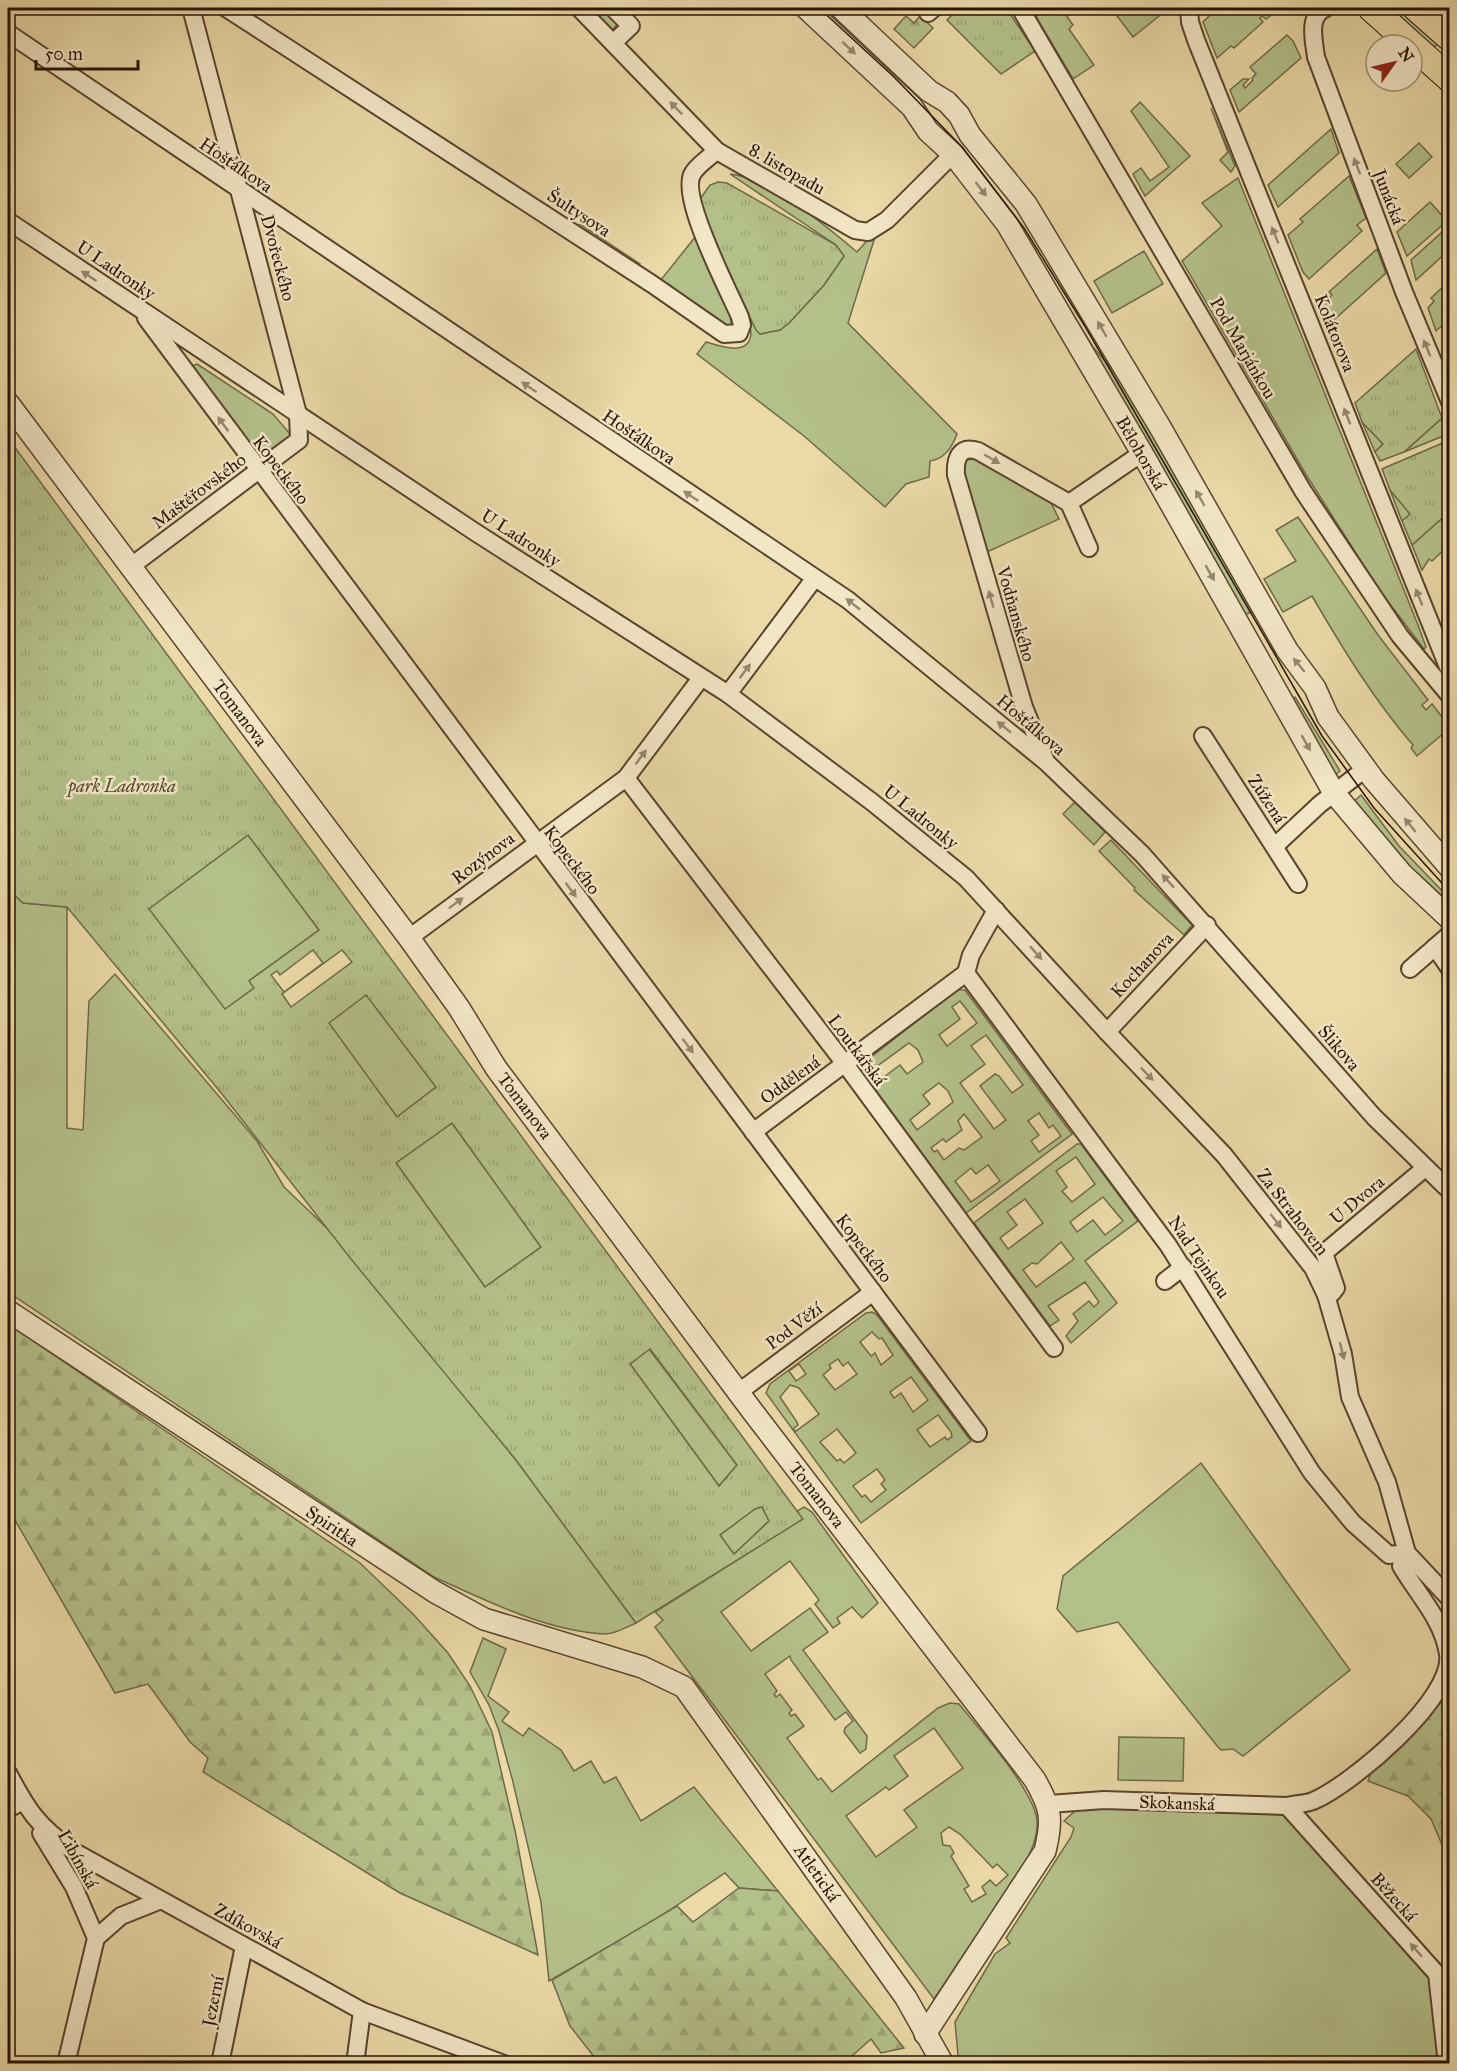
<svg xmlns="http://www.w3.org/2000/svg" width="1457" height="2071" font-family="'IM FELL Great Primer',serif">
<defs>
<pattern id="forest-firs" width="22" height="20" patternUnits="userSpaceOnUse" patternTransform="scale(1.5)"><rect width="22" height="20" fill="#b4c08a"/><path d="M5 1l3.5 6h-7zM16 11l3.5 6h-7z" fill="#9ba475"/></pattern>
<pattern id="park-tufts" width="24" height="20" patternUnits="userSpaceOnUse" patternTransform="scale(1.5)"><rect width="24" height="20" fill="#b4c08a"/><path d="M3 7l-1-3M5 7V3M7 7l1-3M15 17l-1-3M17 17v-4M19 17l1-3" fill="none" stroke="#9ba475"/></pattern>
</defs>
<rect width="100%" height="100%" fill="#ebd9a8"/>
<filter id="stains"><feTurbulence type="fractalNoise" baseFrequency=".00333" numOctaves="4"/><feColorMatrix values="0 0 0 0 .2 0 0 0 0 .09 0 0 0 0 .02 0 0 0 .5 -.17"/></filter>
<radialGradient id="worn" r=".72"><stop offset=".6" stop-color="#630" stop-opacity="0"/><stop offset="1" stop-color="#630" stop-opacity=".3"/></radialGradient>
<g fill="#b4c08a" stroke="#6e6a47" stroke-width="1.5" fill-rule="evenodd">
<path d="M591 8H606L620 22 612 30Z"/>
<path d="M1031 8H1061L1073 25 1069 29 1094 65 1073 79Z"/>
<path d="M1111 8H1169L1133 37Z"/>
<path d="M1206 8H1274L1268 13 1270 16 1266 19 1262 16 1260 18 1263 22 1234 48 1231 46 1217 58 1203 22 1211 14Z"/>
<path d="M1384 8H1406L1441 40 1431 51Z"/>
<path d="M1287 35 1293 41 1301 58 1239 112 1230 90 1243 79H1249L1243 85 1245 88 1253 80 1252 78 1256 74 1250 67Z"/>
<path d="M1140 102 1190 156 1145 196 1133 174 1141 168 1150 181 1169 167 1131 111Z"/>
<path d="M1211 108 1235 166 1231 172 1220 160 1228 152Z"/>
<path d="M1331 129 1339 153 1278 207 1268 185Z"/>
<path d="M1419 143 1432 157 1409 178 1396 164Z"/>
<path d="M730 174C769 178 826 226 857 252L872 235 875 237 848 323 957 434C952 447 945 459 930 461L929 477 906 484 885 507 804 436 697 354 706 342C719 346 749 357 751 334 751 327 747 317 745 311L760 334 780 330 789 323 824 285 844 256 836 245Z"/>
<path d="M1349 176 1366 218 1357 225 1362 231 1309 279 1303 272 1288 235 1303 222 1300 219Z"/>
<path d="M1238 178 1418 625 1426 647 1424 649 1380 591 1305 473 1182 261 1222 226 1202 203Z"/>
<path d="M1430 202 1447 221 1407 256 1397 232Z"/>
<path d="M580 224 640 264 638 267 578 227Z"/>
<path d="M1449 226V250L1416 280 1411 260Z"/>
<path d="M1020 231 1039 258 1093 347 1137 399 1258 608 1240 618Z"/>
<path d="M696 236 731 315V326L727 327 660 281Z"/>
<path d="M1377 249 1386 273 1325 328 1315 304 1319 307 1332 295 1329 292Z"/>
<path d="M1144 251 1163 284 1112 313 1094 281Z"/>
<path d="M1449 281V319L1436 331 1428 308 1434 301 1431 298Z"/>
<path d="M197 364 273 414 291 435 259 458 193 371 192 366Z"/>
<path d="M1442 418 1448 434 1404 452Z"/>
<path d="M1362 422 1383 444 1375 452Z"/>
<path d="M976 459 1051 503 1059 519 987 552 962 468 966 460Z"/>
<path d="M1390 490 1411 514 1402 521Z"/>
<path d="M1449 512V545L1432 561 1429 559 1422 570 1412 545Z"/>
<path d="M1298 517 1378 635 1428 700 1422 705 1426 710 1432 704 1449 726V737L1445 732 1417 756 1411 748 1413 745C1374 700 1343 649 1312 596L1283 612 1264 579 1296 561 1276 530Z"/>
<path d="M1295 697 1340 771 1334 776 1287 702Z"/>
<path d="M1361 795 1399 846 1449 898V909L1350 805Z"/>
<path d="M1075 802 1105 832 1094 845 1063 814Z"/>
<path d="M248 835 319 930 250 980 255 987 225 1010 148 909Z"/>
<path d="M1111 840 1192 925 1184 935 1134 890 1135 888 1099 851Z"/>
<path d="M8 889 23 903 67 907V1128L83 1130 89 1001 115 974 257 1141 284 1187 330 1231 516 1460 636 1623C627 1627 615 1634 606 1634 548 1632 485 1600 434 1577L8 1292Z"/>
<path d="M956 990H965L1072 1134 966 1213 861 1070 865 1062ZM960 1001 977 1023 947 1046 939 1035 960 1019 952 1007ZM986 1035 1023 1085 1012 1093 999 1076 995 1074 980 1086 1006 1120 994 1129 960 1083 985 1064 971 1046ZM909 1043 918 1050 923 1062 907 1074 900 1065 880 1080 872 1070ZM939 1083 948 1091 953 1102 917 1130 910 1120 930 1104 923 1095ZM1039 1113 1049 1128 1053 1125 1061 1136 1039 1152 1031 1141 1039 1135 1028 1121ZM964 1114 982 1137 964 1150 959 1148 944 1160 937 1150 934 1152 931 1148 943 1139 946 1142 962 1130 958 1121ZM988 1165 1000 1181 971 1202 955 1181 971 1168 976 1174Z"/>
<path d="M366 994 436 1087 397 1117 328 1023Z"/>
<path d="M452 1123 541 1247 485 1287 396 1163Z"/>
<path d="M1077 1144H1081L1138 1221 1085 1261 1117 1303 1071 1343 1066 1336 1078 1321 1073 1314 1089 1301 1094 1307 1099 1302 1085 1282 1048 1306 1059 1320 1050 1326 974 1223ZM1076 1157 1095 1184 1072 1202 1062 1191 1067 1187 1056 1171ZM1103 1197 1123 1221 1105 1235 1093 1220 1077 1232 1070 1222ZM1025 1199 1043 1223 1008 1249 1000 1238 1017 1225 1007 1212ZM1061 1242 1074 1259 1036 1287 1023 1270 1032 1263 1037 1264Z"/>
<path d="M872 1312 877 1315 971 1441 861 1523 766 1393 770 1384 866 1313ZM872 1332 879 1339 882 1338 893 1355 881 1365 875 1353 871 1356 860 1342ZM838 1359 843 1366 848 1362 857 1374 835 1390 823 1375 831 1368 829 1365ZM799 1364 806 1374 796 1381 789 1371ZM911 1377 928 1400 913 1412 901 1393 894 1398 890 1392ZM790 1385 799 1388 819 1414 796 1431 793 1429 798 1425 797 1422 780 1397ZM938 1415 951 1432 952 1437 947 1440 945 1437 930 1447 917 1430ZM837 1429 856 1453 844 1463 840 1459 837 1461 820 1442ZM877 1469 885 1480 881 1484 886 1490 871 1502 865 1495 862 1497 853 1486Z"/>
<path d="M649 1349 737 1465 719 1486 630 1364Z"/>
<path d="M1201 1463 1350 1670 1243 1756 1233 1749 1221 1750 1218 1747 1118 1622 1077 1632 1057 1609 1063 1576Z"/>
<path d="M762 1507 769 1521 734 1555 720 1535 755 1508Z"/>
<path d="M804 1507 812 1512 878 1603 862 1618 852 1607 837 1618 840 1623 833 1628 815 1604 819 1600 790 1561 721 1612 751 1651 810 1608 828 1632 803 1650 867 1736 866 1749 860 1753 844 1732 845 1728 853 1721 846 1712 835 1720 791 1660 790 1656 765 1674 777 1691 774 1694 776 1697 780 1694 792 1710 789 1713 791 1716 795 1714 804 1726 787 1738 818 1780 821 1778 832 1792 938 1708 950 1703 959 1704C979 1729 1036 1792 1037 1822 1038 1836 1032 1849 1026 1861L934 1999 655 1627 663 1620 655 1612 802 1519 797 1511ZM934 1728 963 1768 904 1810 917 1827 876 1857 846 1816 886 1787 889 1790 908 1776 894 1756ZM949 1827 960 1834 993 1868 997 1864 1008 1875 996 1886 990 1880 982 1887 986 1894 972 1902 964 1889 969 1886 951 1856 954 1853 950 1846 943 1845 941 1833Z"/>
<path d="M483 1638 506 1649 488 1696 509 1712 502 1721 523 1736 529 1728 561 1750 574 1771 591 1761 604 1783 616 1777 641 1821 694 1787 778 1891 739 1888 725 1873 652 1922 549 1981 541 1902 513 1782 499 1731 489 1705 470 1672Z"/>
<path d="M1119 1737 1184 1738 1183 1781 1118 1780Z"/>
<path d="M1086 1807 1275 1808 1285 1816 1428 1973 1441 2063H965L958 2055 955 2022 995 1954 1010 1943 1006 1938 1071 1837 1074 1828 1064 1821 1075 1811Z"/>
</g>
<g fill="url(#forest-firs)" stroke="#6e6a47" stroke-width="1.5">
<path d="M906 16 914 23 920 16 933 28 914 48 894 29Z"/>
<path d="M8 1324 360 1563 414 1615 448 1653 470 1686 492 1732 516 1835 538 1955 400 1893 203 1772 208 1758 190 1742 148 1684 115 1693 8 1508Z"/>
<path d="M1449 1686V1897L1446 1890 1443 1847 1431 1819 1408 1796 1368 1781 1372 1770 1402 1745Z"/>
<path d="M739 1888 778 1891 904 2048 881 2053 871 2039 844 2063H599L570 2026 552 1980 677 1906 693 1922Z"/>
</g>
<g fill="url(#park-tufts)" stroke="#6e6a47" stroke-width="1.5" fill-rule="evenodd">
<path d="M959 8H1006L1035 51 1001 74 947 20Z"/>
<path d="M718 182 727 183 836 245 844 256 824 285 789 323 780 330 760 334 756 330 708 229 700 199 710 185Z"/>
<path d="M1416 349 1442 418 1404 452 1380 461 1375 452 1383 444 1362 422 1355 403Z"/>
<path d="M8 438 797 1511 803 1519 636 1623 516 1460 351 1259 222 1094 67 907 23 903 8 889ZM248 835 319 930 249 981 254 988 225 1009 149 909ZM313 950 323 963 284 992 271 975 277 971 280 975ZM342 950 352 962 291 1007 282 994ZM366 995 436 1087 397 1117 329 1023ZM452 1123 541 1247 485 1287 396 1163ZM650 1349 737 1465 719 1486 630 1364ZM762 1507 769 1521 734 1554 720 1535 755 1509Z"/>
<path d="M1445 442 1442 445 1449 453V512L1412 545 1402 521 1410 514 1390 490 1382 469Z"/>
</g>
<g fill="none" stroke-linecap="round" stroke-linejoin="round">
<g stroke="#59442d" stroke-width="20">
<g id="minor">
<path d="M226 8 652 284 724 334 739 333 742 325 740 317C729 291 678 195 693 173 698 165 709 157 717 151"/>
<path d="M579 8 717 151 855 230 868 232 887 220 953 154"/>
<path d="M1020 8 1303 491 1400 636 1450 696"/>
<path d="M1189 8 1190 22 1196 40 1450 672"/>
<path d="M1326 8C1307 15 1314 41 1316 57L1404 292 1450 402"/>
<path d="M928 13 934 8"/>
<path d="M8 33 848 600 1046 762 1142 854 1374 1117 1450 1191"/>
<path d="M613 43 631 26 613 8"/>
<path d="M8 221 475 532 728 694 872 802 966 878 1107 1032 1224 1155 1313 1268 1326 1295 1343 1354 1350 1397 1387 1482 1407 1553 1450 1599"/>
<path d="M146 318 978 1433"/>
<path d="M1069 503 1142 453"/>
<path d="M130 567 299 440 298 414 191 8"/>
<path d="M728 694 814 579"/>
<path d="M1203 736 1298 884"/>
<path d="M1045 759 1024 707 956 475C955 459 959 445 978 451L1069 503 1089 548"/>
<path d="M626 778 845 1064 1054 1348"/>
<path d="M1275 846 1320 804 1365 769"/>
<path d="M409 938 626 778 701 678"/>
<path d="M1435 947 1450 969"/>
<path d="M1410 969 1450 934"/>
<path d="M966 973 1168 1245 1312 1473 1353 1523 1389 1555 1407 1553"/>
<path d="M966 973 971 955 996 910"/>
<path d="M1107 1032 1207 925"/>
<path d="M753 1132 966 973"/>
<path d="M1165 1281 1183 1267"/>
<path d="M1326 1295 1332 1293 1336 1288 1324 1253 1425 1168"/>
<path d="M739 1392 873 1292"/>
<path d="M8 1773C28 1811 38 1826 73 1851L362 2011 504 2064"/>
<path d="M1049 1804 1104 1800 1287 1806C1295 1804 1306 1804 1313 1801 1351 1785 1455 1698 1448 1654 1443 1620 1418 1595 1401 1566L1407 1553"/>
<path d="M1287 1806 1437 1974 1447 2064"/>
<path d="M8 1809 23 1801"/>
<path d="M41 1833 74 1887 96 1938 66 2064"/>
<path d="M96 1938 121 1916 161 1900"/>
<path d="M220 2064 244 1946"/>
<path d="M355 2064 362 2011"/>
</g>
</g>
<g stroke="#59442d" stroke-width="24">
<g id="tertiary">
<path d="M806 8 912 107 928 131 953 154 1007 224 1142 453 1334 793 1402 874 1450 919"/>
<path d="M841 8 929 91 947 102 959 115 970 135 1026 204 1160 427 1287 650 1315 688 1328 717 1374 780 1450 868"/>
<path d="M8 403 409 938 459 1008 496 1068 753 1412 1035 1780C1051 1808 1053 1819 1045 1851L925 2034"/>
<path d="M8 1311 435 1592 484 1619 642 1667 684 1687 906 1998 943 2064"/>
</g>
</g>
<g stroke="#281304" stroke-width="28">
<g id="primary">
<path d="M1371 8 1450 79"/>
<path d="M1416 8 1450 38"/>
</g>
</g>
<use href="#minor" stroke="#f2e6c6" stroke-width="16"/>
<use href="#tertiary" stroke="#f2e6c6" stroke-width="21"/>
<use href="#primary" stroke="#ebd9a8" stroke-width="26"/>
<path stroke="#281304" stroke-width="1.5" d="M819 8 894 77 962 147 1024 228 1086 328 1322 736 1374 808 1450 892"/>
</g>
<defs><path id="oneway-solid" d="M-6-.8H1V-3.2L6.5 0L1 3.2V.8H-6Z" transform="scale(1.5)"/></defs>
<g fill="#97876f">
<use href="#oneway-solid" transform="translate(849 48) rotate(43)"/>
<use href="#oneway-solid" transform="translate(676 108) rotate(-134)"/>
<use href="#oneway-solid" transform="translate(1357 166) rotate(-111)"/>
<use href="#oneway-solid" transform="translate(981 189) rotate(52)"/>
<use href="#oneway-solid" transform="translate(1275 235) rotate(-112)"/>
<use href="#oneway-solid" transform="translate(89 276) rotate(-147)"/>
<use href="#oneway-solid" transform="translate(1102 329) rotate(-120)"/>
<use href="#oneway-solid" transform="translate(1427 348) rotate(-112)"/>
<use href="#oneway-solid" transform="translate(529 387) rotate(-146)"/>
<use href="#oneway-solid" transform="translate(1347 416) rotate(-111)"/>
<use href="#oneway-solid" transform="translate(223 424) rotate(-126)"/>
<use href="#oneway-solid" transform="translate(992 459) rotate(30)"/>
<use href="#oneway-solid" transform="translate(691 496) rotate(-146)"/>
<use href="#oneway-solid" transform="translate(1200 498) rotate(-120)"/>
<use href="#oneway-solid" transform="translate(1210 573) rotate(60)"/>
<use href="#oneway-solid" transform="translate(1419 597) rotate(-112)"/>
<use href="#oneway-solid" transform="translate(991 599) rotate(-106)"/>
<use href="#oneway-solid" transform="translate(853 604) rotate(-142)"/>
<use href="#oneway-solid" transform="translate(1299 665) rotate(-129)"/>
<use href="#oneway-solid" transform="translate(745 671) rotate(-53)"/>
<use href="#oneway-solid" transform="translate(1004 727) rotate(-141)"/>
<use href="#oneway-solid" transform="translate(1306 743) rotate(61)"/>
<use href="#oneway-solid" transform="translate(641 757) rotate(-53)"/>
<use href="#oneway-solid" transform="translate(1410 825) rotate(-129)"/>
<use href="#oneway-solid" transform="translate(1168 881) rotate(-133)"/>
<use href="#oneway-solid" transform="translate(571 890) rotate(53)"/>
<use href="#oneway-solid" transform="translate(456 903) rotate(-37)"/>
<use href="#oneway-solid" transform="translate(1036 953) rotate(48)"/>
<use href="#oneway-solid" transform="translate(688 1046) rotate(53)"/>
<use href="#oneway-solid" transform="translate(1147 1074) rotate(46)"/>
<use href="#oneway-solid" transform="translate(1276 1221) rotate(52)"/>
<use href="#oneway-solid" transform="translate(1342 1351) rotate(76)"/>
<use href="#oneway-solid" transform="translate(1416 1950) rotate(-132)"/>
</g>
<g text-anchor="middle" stroke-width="5" stroke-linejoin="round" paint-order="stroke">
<g font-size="18" fill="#281304" stroke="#f2e6c6">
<text transform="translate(236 165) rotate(34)" y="6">Hošťálkova</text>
<text transform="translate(787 169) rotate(30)" y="6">8. listopadu</text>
<text transform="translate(1389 197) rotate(69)" y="6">Junácká</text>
<text transform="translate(579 213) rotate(33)" y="6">Šultysova</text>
<text transform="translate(278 258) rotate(75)" y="6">Dvořeckého</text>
<text transform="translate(116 270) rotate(34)" y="6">U Ladronky</text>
<text transform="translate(1335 333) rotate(68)" y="6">Kolátorova</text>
<text transform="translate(1243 348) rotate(60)" y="6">Pod Marjánkou</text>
<text transform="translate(639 437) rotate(34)" y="6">Hošťálkova</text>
<text transform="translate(1141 453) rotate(60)" y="6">Bělohorská</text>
<text transform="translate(281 470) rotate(53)" y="6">Kopeckého</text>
<text transform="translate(199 491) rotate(-37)" y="6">Maštěřovského</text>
<text transform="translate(521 538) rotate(33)" y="6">U Ladronky</text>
<text transform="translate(1016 614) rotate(74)" y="6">Vodňanského</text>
<text transform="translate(240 713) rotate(53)" y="6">Tomanova</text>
<text transform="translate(1031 725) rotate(40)" y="6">Hošťálkova</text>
<text transform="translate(1267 799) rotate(57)" y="6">Zúžená</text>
<text transform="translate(921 817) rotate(39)" y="6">U Ladronky</text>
<text transform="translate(483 858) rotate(-37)" y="6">Rozýnova</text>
<text transform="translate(572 860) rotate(53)" y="6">Kopeckého</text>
<text transform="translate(1142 965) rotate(-47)" y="6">Kochanova</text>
<text transform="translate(1339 1048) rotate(49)" y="6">Šlikova</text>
<text transform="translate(857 1050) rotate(53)" y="6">Loutkářská</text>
<text transform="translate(790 1080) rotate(-36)" y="6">Oddělená</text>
<text transform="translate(525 1106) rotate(53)" y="6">Tomanova</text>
<text transform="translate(1357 1200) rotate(-40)" y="6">U Dvora</text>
<text transform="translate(1293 1212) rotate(52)" y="6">Za Strahovem</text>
<text transform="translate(864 1248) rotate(53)" y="6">Kopeckého</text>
<text transform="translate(1199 1257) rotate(56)" y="6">Nad Tejnkou</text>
<text transform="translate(794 1326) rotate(-37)" y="6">Pod Věží</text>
<text transform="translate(817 1495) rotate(52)" y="6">Tomanova</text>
<text transform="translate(332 1526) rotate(34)" y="6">Spiritka</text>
<text transform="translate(1177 1803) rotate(2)" y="6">Skokanská</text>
<text transform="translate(78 1859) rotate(61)" y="6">Libínská</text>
<text transform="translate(817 1873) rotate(55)" y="6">Atletická</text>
<text transform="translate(1394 1897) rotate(48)" y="6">Běžecká</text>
<text transform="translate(248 1926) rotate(29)" y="6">Zdíkovská</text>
<text transform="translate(213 2001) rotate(-79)" y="6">Jezerní</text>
</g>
<g font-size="18" font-style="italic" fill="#52472c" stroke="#f2e6c6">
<text x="122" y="792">park Ladronka</text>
</g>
</g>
<rect width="1457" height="2071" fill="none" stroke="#ebd9a8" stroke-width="30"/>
<rect x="9" y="9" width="1439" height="2053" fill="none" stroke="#281304" stroke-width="3"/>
<rect x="15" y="15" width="1427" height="2041" fill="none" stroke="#281304" stroke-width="1.5"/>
<g transform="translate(1394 63) rotate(56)"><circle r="28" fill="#f2e6c6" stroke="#a19278" stroke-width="1.5"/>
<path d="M0-4.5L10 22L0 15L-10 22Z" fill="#8f2418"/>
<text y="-9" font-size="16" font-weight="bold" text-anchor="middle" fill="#281304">N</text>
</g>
<path d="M36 60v9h102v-9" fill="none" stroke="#281304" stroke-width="3"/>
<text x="45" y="60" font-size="18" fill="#281304" stroke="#f2e6c6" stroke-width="4.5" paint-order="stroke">50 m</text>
<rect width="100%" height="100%" filter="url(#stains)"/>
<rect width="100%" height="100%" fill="url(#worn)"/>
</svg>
